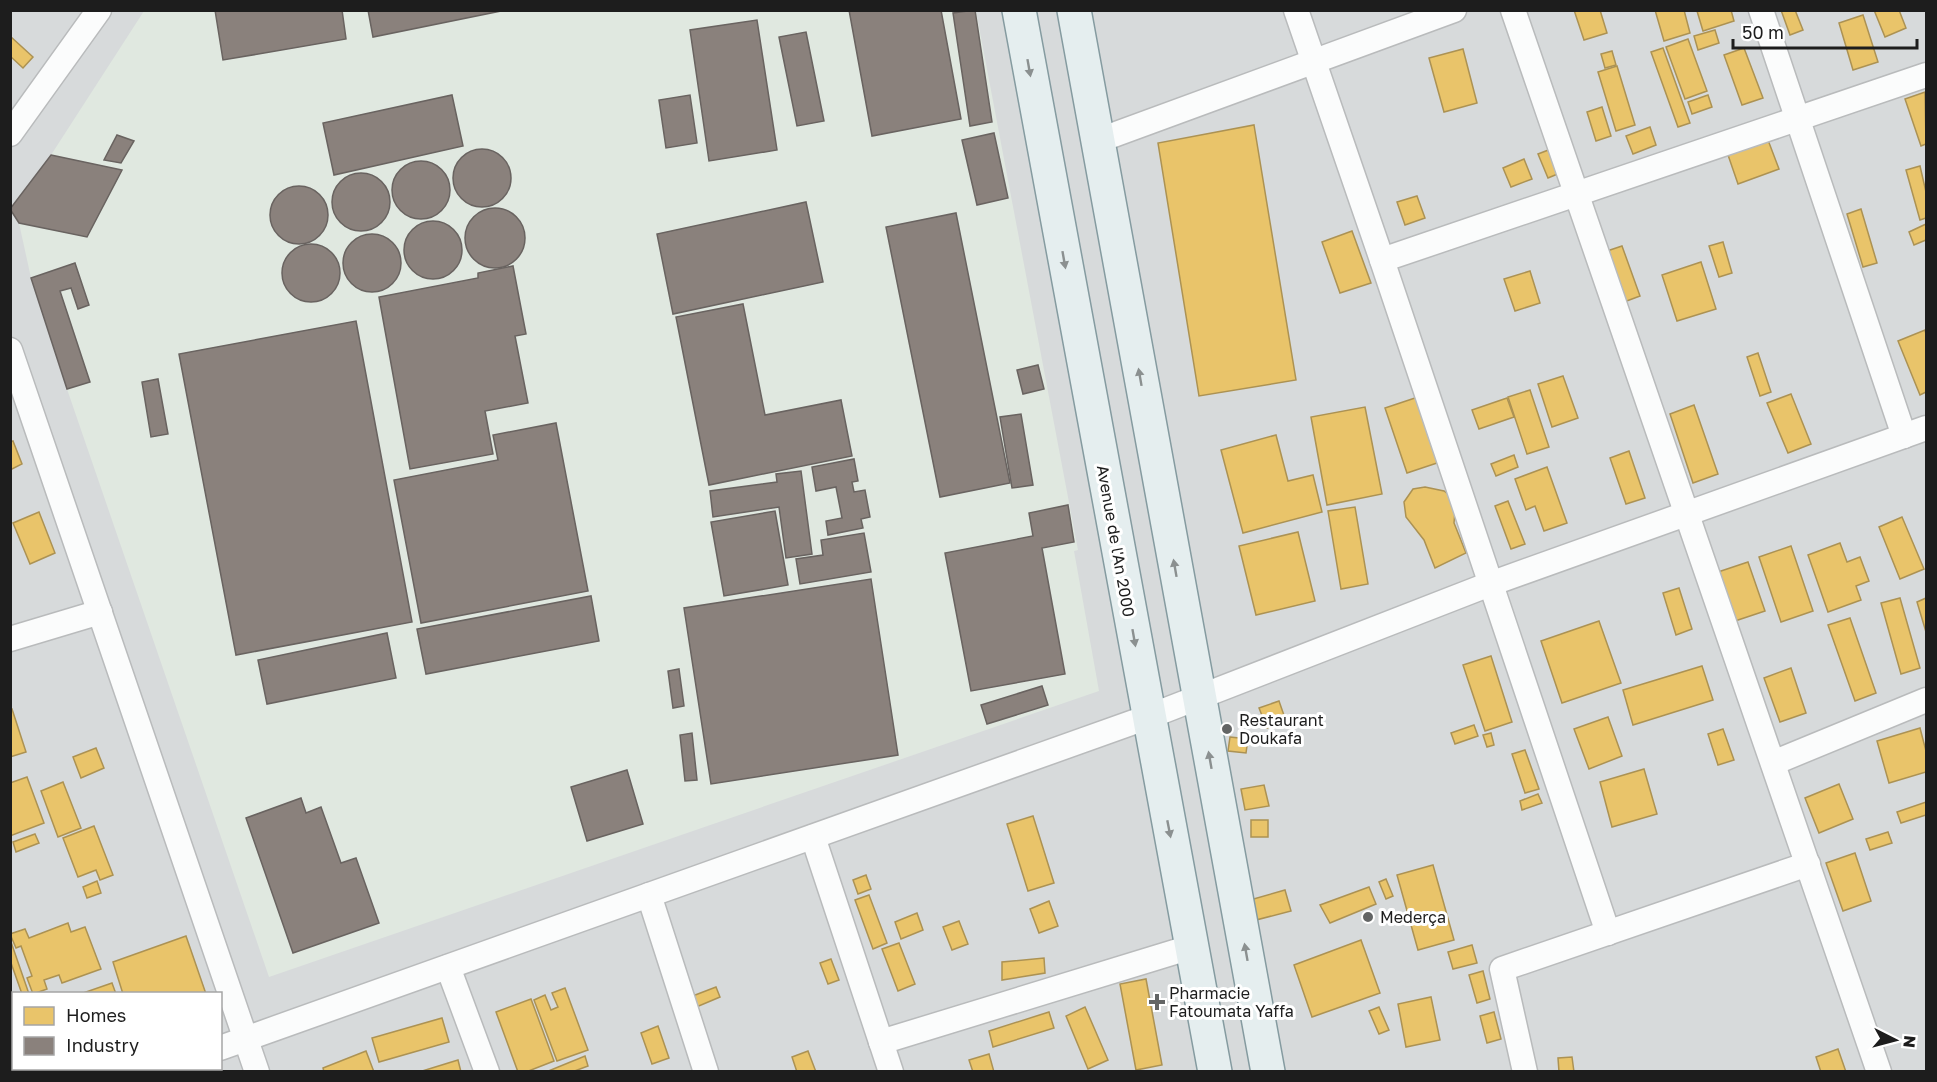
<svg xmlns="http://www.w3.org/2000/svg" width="1937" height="1082" font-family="'Golos Text',sans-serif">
<rect width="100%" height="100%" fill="#e6ebec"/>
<path fill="#d7dadb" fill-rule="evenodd" d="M10 11H1926V1071H11ZM14 994H220V1068H14Z"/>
<path fill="#e0e8e0" d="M144 11H976L1078 550 1074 551 1099 691 269 977 67 389 31 278 19 223 11 209 51 155Z"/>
<g fill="#e9c46a" stroke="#ac9253" stroke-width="1.5">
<path d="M1574 10H1600L1607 33 1584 40Z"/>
<path d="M1655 10H1684L1690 33 1664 41Z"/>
<path d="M1700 10H1731L1734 21 1703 31 1697 11Z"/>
<path d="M1781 10H1795L1803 30 1790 35Z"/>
<path d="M1874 10H1899L1906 28 1885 37Z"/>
<path d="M1863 15 1878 62 1853 70 1839 23Z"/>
<path d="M1715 30 1719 43 1698 50 1694 36Z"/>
<path d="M10 36 33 57 23 68 10 56Z"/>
<path d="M1688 39 1707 91 1685 99 1666 47Z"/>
<path d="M1663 48 1690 123 1678 127 1651 52Z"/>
<path d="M1744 48 1763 98 1742 105 1724 55Z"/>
<path d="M1463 49 1477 103 1444 112 1429 58Z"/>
<path d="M1612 51 1616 65 1605 68 1601 54Z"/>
<path d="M1617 66 1635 125 1616 131 1598 72Z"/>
<path d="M1925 92 1926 144 1921 146 1905 99Z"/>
<path d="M1708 95 1712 107 1692 114 1688 102Z"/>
<path d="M1602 107 1611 136 1596 141 1587 112Z"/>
<path d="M1254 125 1296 380 1199 396 1158 143Z"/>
<path d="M1650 127 1656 145 1633 154 1626 136Z"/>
<path d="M1768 140 1779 169 1738 184 1728 155Z"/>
<path d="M1551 149 1560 173 1548 178 1538 154Z"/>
<path d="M1524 159 1532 179 1511 187 1503 168Z"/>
<path d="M1920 166 1926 192V218L1920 220 1906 170Z"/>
<path d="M1417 196 1425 218 1405 225 1397 202Z"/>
<path d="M1861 209 1877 263 1863 267 1847 214Z"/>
<path d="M1926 224V240L1914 245 1909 232Z"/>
<path d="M1352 231 1371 283 1340 293 1322 242Z"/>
<path d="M1723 242 1732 273 1719 277 1709 246Z"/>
<path d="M1622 246 1640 296 1624 302 1607 251Z"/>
<path d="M1701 262 1716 309 1677 321 1662 275Z"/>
<path d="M1530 271 1540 303 1515 311 1504 279Z"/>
<path d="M1925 330 1926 334V392L1920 395 1898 341Z"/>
<path d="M1758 353 1771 392 1760 396 1747 357Z"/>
<path d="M1563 376 1578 418 1552 427 1538 384Z"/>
<path d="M1530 390 1549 447 1527 454 1508 397Z"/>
<path d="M1791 394 1811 444 1788 453 1767 403Z"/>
<path d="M1418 397 1440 462 1407 473 1385 408Z"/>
<path d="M1507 398 1514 417 1479 429 1472 410Z"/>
<path d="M1694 405 1718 474 1693 483 1670 414Z"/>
<path d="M1365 407 1382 494 1327 505 1311 417Z"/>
<path d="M1276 435 1288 481 1313 475 1322 512 1243 533 1221 450Z"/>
<path d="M13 441 22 464 10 470V442Z"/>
<path d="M1629 451 1645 498 1626 504 1610 458Z"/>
<path d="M1514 455 1518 467 1496 476 1491 464Z"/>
<path d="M1547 467 1567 523 1544 531 1535 506 1526 510 1515 479Z"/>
<path d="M1425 487 1444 491 1456 500 1454 523 1466 553 1435 568 1424 540 1406 517 1404 502 1413 489Z"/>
<path d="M1508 501 1525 544 1511 549 1495 506Z"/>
<path d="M1355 507 1368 584 1341 589 1328 511Z"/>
<path d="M39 512 55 553 30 564 13 523Z"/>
<path d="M1902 517 1924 569 1900 579 1879 527Z"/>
<path d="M1298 532 1315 601 1256 615 1239 546Z"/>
<path d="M1840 543 1847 562 1860 557 1869 581 1856 586 1861 600 1828 612 1808 555Z"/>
<path d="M1791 546 1813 611 1781 622 1759 557Z"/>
<path d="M1748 562 1765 611 1732 622 1715 573Z"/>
<path d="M1679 588 1692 629 1676 635 1663 593Z"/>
<path d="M1900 598 1920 668 1901 674 1881 603Z"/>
<path d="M1926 598V632L1917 602Z"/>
<path d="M1850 618 1876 693 1855 701 1828 625Z"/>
<path d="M1599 621 1621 683 1562 703 1541 641Z"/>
<path d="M1491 656 1512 722 1485 731 1463 665Z"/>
<path d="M1702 666 1713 700 1633 725 1623 690Z"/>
<path d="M1791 668 1806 713 1780 722 1764 678Z"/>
<path d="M1279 701 1286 721 1267 728 1259 708Z"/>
<path d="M12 709 26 752 10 757V710Z"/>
<path d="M1608 717 1622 756 1589 769 1574 729Z"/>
<path d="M1474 725 1478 736 1455 744 1451 733Z"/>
<path d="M1920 728 1926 751V772L1889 783 1877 741Z"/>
<path d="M1723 729 1734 760 1718 765 1708 734Z"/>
<path d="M1491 733 1494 745 1487 747 1483 735Z"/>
<path d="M1230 737 1248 739 1246 753 1228 751Z"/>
<path d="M96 748 104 768 81 778 73 757Z"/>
<path d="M1525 750 1539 789 1525 793 1512 754Z"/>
<path d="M1644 769 1657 814 1612 827 1600 782Z"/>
<path d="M27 777 44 823 10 836V783Z"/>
<path d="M63 782 81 828 58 837 41 791Z"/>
<path d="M1839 784 1853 819 1819 833 1805 798Z"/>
<path d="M1264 785 1269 806 1245 810 1241 789Z"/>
<path d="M1538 794 1542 803 1522 810 1520 801Z"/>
<path d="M1926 802V815L1901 823 1897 812Z"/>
<path d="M1033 816 1054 883 1028 891 1007 824Z"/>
<rect x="1251" y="820" width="17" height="17"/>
<path d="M94 826 113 875 100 880 96 870 78 877 63 838Z"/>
<path d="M1888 832 1892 843 1870 850 1866 839Z"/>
<path d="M35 834 39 843 16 852 13 842Z"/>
<path d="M1855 853 1871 901 1843 911 1826 863Z"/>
<path d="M1433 865 1454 940 1418 950 1397 875Z"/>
<path d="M866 875 871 889 858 894 853 880Z"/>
<path d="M1386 879 1393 896 1386 899 1379 882Z"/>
<path d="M97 881 101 893 87 898 83 887Z"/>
<path d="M1369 887 1376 904 1330 923 1320 905Z"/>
<path d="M1285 890 1291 911 1256 920 1250 900Z"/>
<path d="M869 895 887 943 873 949 855 900Z"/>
<path d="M1049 901 1058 926 1039 933 1030 909Z"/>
<path d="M917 913 923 930 901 939 895 922Z"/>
<path d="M959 921 968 944 952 950 943 927Z"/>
<path d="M68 923 71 932 85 927 101 969 62 983 59 975 44 980 47 989 33 994 27 978 32 976 21 946 16 948 10 934 25 929 29 938Z"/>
<path d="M186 936 206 994H123L113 962Z"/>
<path d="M10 939 29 994H22L10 960Z"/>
<path d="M1361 940 1380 993 1312 1017 1294 965Z"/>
<path d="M899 943 915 984 898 991 882 949Z"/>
<path d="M1472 945 1477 963 1453 969 1448 952Z"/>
<path d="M1044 958 1045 973 1002 980V962Z"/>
<path d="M831 959 839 980 828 984 820 963Z"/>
<path d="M1483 971 1490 999 1477 1003 1469 975Z"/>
<path d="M1146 979 1162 1065 1136 1070 1120 984Z"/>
<path d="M112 983 116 994H83V993Z"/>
<path d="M716 987 720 997 694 1008 690 997Z"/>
<path d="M565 988 588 1050 557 1061 534 1000 545 995 551 1010 558 1007 552 993Z"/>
<path d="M1431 997 1440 1040 1406 1047 1398 1004Z"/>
<path d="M531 999 554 1061 526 1072H518L496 1012Z"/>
<path d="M1085 1007 1108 1060 1088 1069 1066 1016Z"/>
<path d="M1379 1007 1389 1030 1379 1034 1369 1011Z"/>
<path d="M1049 1012 1054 1028 993 1047 989 1031Z"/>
<path d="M1494 1012 1501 1039 1487 1043 1480 1016Z"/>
<path d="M442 1018 449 1042 379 1062 372 1038Z"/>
<path d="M658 1026 669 1058 652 1064 641 1033Z"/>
<path d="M1838 1049 1846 1072H1821L1816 1057Z"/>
<path d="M366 1051 374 1072H324L323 1068Z"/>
<path d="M808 1051 816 1072H797L792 1057Z"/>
<path d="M989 1054 994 1072H973L969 1060Z"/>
<path d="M585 1056 588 1066 572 1072H546Z"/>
<path d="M1572 1057 1574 1072H1559L1558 1058Z"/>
<path d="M458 1060 461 1072H419Z"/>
</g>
<g fill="#8a817c" stroke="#696360" stroke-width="1.5">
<path d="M215 10H342L346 39 223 60Z"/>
<path d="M368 10H506L373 37Z"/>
<path d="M849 10H941L961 119 872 136Z"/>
<path d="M975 10 992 122 970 126 953 13Z"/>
<path d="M757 20 777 150 709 161 690 30Z"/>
<path d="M806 32 824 121 797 126 779 37Z"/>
<path d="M452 95 463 146 334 175 323 123Z"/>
<path d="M690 95 697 143 666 148 659 100Z"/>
<path d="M994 133 1008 198 977 205 962 140Z"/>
<path d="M117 135 134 141 121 163 104 160Z"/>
<circle cx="482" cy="178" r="29"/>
<path d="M51 155 122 170 87 237 19 223 10 209Z"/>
<circle cx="421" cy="190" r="29"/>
<circle cx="361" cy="202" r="29"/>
<circle cx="299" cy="215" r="29"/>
<path d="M806 202 823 282 673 314 657 234Z"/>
<circle cx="495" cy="238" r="30"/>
<path d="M956 213 1010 483 940 497 886 227Z"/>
<circle cx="433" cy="250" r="29"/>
<circle cx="372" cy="263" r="29"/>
<circle cx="311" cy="273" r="29"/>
<path d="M75 263 89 305 78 309 71 288 60 291 90 382 67 389 31 278Z"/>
<path d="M513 266 526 334 515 336 528 403 485 411 493 454 410 469 379 297 478 278V273Z"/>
<path d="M743 304 765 415 841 400 852 456 709 485 676 317Z"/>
<path d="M356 321 412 622 236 655 179 354Z"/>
<path d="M1038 365 1044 389 1023 394 1017 370Z"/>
<path d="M158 379 168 434 151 437 142 382Z"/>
<path d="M1021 414 1033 485 1012 488 1000 417Z"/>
<path d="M556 423 588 591 421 623 394 480 498 460 493 435Z"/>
<path d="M854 459 858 481 852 482 854 492 865 490 870 517 861 519 863 528 828 535 826 521 842 518 836 487 816 491 812 467Z"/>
<path d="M801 471 812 554 786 558 779 507 713 517 710 491 777 482 776 474Z"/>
<path d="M1068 505 1074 542 1042 548 1065 674 971 691 945 553 1033 536 1029 513Z"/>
<path d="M775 511 788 585 724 596 711 522Z"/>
<path d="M864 533 871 572 800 584 796 559 823 555 821 540Z"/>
<path d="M871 579 898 755 711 784 684 608Z"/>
<path d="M591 596 599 641 426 674 417 629Z"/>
<path d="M387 633 396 678 267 704 258 660Z"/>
<path d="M679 669 684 706 673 708 668 671Z"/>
<path d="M1042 686 1048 705 987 724 981 705Z"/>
<path d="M692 733 697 780 685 781 680 735Z"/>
<path d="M627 770 643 824 587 841 571 787Z"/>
<path d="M301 798 306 813 321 807 341 863 356 858 379 923 293 953 246 818Z"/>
</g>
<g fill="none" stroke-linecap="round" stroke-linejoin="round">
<g stroke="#b9bbbc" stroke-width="27">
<g id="minor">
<path d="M1296 10 1382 260 1608 933"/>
<path d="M1513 10 1879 1072"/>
<path d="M1761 10 1904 436"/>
<path d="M10 134 99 10"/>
<path d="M1097 141 1454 10"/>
<path d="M1382 260 1926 75"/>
<path d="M10 350 257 1072"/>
<path d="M10 639 100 612"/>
<path d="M1773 763 1926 700"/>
<path d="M813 837 891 1072"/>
<path d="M649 895 706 1072"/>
<path d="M448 967 487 1072"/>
<path d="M10 1035 14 1044"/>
<path d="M881 1042 1191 947"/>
<path d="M220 1048 1148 717 1490 584 1926 428"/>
<path d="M22 1068 23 1072"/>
<path d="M155 1072 163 1068"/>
<path d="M1525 1072 1502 969 1808 864"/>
</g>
</g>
<g stroke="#859ba0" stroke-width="36">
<g id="primary">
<path d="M1019 10 1215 1072"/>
<path d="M1074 10 1268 1072"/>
</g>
</g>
<use href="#minor" stroke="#fbfcfc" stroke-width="24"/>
<use href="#primary" stroke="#e5eeef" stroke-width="33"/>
</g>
<defs><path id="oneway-solid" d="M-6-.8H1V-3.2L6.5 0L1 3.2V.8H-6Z" transform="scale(1.5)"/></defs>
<g fill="#8b9090">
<use href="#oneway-solid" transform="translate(1029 68) rotate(80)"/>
<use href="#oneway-solid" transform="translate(1064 260) rotate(80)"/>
<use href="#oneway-solid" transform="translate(1140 377) rotate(-100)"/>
<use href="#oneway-solid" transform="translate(1175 568) rotate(-100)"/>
<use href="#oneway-solid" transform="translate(1134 638) rotate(80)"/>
<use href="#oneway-solid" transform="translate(1210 760) rotate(-100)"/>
<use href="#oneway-solid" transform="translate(1169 829) rotate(79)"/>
<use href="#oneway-solid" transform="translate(1246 952) rotate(-100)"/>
</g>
<g fill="#636565" stroke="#fff" stroke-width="2">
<circle cx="1227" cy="729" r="6"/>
<circle cx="1368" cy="917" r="6"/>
<path d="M1154 993h6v6h6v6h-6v6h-6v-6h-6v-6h6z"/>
</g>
<g text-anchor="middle" stroke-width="6" stroke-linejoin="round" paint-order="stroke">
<g font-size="16" fill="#1d1d1d" stroke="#fff">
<text transform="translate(1116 541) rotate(80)" y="6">Avenue de l'An 2000</text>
</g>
<g font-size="16" fill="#1d1d1d" stroke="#fff" text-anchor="start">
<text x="1239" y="726">Restaurant<tspan x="1239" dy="18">Doukafa</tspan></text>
<text x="1380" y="923">Mederça</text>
<text x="1169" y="999">Pharmacie<tspan x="1169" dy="18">Fatoumata Yaffa</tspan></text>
</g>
</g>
<rect width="1937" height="1082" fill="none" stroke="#1d1d1d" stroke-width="24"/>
<rect x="12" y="992" width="210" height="78" fill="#ffffff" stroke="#a5a5a5" stroke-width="1.5"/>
<rect x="24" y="1007" width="30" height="18" fill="#e9c46a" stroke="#a5a5a5" stroke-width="1.5"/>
<text x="66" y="1022" font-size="18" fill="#1d1d1d">Homes</text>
<rect x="24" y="1037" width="30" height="18" fill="#8a817c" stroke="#a5a5a5" stroke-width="1.5"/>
<text x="66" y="1052" font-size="18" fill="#1d1d1d">Industry</text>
<g transform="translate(1895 1040) rotate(96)" stroke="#ffffff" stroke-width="4.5" paint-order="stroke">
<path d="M0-4.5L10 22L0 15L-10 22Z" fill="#1d1d1d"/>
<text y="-9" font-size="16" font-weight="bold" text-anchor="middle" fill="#1d1d1d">N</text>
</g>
<path d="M1733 39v9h184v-9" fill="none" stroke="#1d1d1d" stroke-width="3"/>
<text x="1742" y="39" font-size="18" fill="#1d1d1d" stroke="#ffffff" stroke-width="4.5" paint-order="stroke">50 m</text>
</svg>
